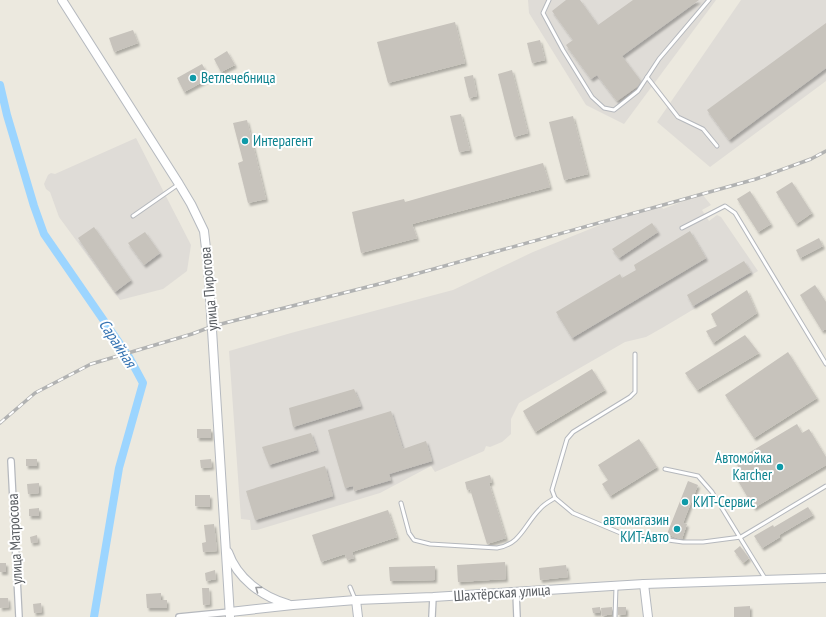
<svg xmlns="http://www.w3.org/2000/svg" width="826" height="617" font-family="'PT Sans Narrow',sans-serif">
<defs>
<filter id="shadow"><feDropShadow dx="2" dy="3" stdDeviation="1" flood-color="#0004"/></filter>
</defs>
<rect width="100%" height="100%" fill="#ece9df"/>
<g fill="#dfdcd7">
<path d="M528 0H716L624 124 586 105 529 13Z"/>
<path d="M741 0H826V81L710 167 657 122Z"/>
<path d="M136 138 191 245 187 271 163 289 120 300 59 217 50 192 46 189 44 184 48 175 51 173 55 174Z"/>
<path d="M702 194 711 205 702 210 709 221 717 215 721 217 758 271 662 328 646 337 625 342 519 403 511 419V434L502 442 490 447 486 446 484 451 435 472 431 466 380 493 257 530H251L250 520 241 519 229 351 291 333 453 290 533 252 610 221 661 204 663 209Z"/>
</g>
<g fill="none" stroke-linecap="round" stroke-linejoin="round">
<path stroke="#9cd5ff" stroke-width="8" d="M0 85 7 115 34 206 44 234 129 357 143 383 119 468 94 617"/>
</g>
<g fill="#c7c3bc" filter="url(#shadow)">
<path d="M566 0H580L598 25 633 0H699L622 56 641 81 638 86 617 101 597 75 591 79 566 45 573 40 552 11Z"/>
<path d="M455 22 465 63 388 83 377 42Z"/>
<path d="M826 23V68L729 140 707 110Z"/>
<path d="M133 30 138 43 114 52 109 38Z"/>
<path d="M540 40 545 60 532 63 527 43Z"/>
<path d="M227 51 235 65 221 72 214 59Z"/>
<path d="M202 64 210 78 184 92 177 78Z"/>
<path d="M512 70 528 133 514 137 498 74Z"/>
<path d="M473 75 477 96 469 98 464 77Z"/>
<path d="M461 114 470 150 459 152 450 116Z"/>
<path d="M573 116 588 174 564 180 549 122Z"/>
<path d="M247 120 266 199 248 203 238 163 243 161 233 123Z"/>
<path d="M543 163 550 187 412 224 417 238 361 253 352 212 404 199 405 202Z"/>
<path d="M792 182 812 213 796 224 776 192Z"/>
<path d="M750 191 771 224 758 232 737 199Z"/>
<path d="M652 223 658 232 619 258 612 249Z"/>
<path d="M94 227 131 280 115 292 78 238Z"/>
<path d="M690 231 706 258 572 338 556 312 620 274 622 278 636 270 634 265Z"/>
<path d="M145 232 160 253 144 265 128 243Z"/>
<path d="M819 238 823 246 800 258 796 250Z"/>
<path d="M744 261 751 272 693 306 687 295Z"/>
<path d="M815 285 826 302V329L822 331 800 295Z"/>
<path d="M747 290 757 313 713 343 706 331 717 326 711 314Z"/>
<path d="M745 335 759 353 697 390 685 373Z"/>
<path d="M788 352 817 398 754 438 725 395Z"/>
<path d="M592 369 605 390 535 432 523 411Z"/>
<path d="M354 389 361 406 293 427 289 408Z"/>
<path d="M391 411 403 449 426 441 432 461 389 474 391 480 354 491 353 486 345 488 328 430Z"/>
<path d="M797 424 802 433 809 429 826 457V465L754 508 734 474 740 470 735 461Z"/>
<rect x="197" y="429" width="14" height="9"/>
<path d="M311 433 317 450 269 465 262 447Z"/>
<path d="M639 439 657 467 610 496 602 484 608 480 598 465Z"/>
<rect x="26" y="459" width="11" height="7"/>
<path d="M211 459 212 467 201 468 200 460Z"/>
<path d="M325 466 333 496 255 520 246 491Z"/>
<path d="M490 475 492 482 489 483 506 538 487 544 470 489 467 490 465 482Z"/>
<path d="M688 481 698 485 683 523 687 524 682 539 677 538 667 534Z"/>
<path d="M39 483V493L28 494 27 484Z"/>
<path d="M195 495H210V507L195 506Z"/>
<path d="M808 507 813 515 779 535 780 537 762 548 754 536 773 525 774 527Z"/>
<path d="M39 508V516H29V509Z"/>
<path d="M388 510 397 537 352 552 354 558 347 560 345 554 321 562 312 535Z"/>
<path d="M214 524 217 551 203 552 202 543 206 542 204 525Z"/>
<path d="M37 535 38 542 31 543 30 537Z"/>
<path d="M740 546 749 558 743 563 734 551Z"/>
<path d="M505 562 506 579 458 582 457 565Z"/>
<rect x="0" y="563" width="6" height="9"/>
<path d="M566 565 568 577 540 580 539 568Z"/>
<path d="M435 566V580L390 581 389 567Z"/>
<path d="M215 570 216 579 206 581 205 573Z"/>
<path d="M202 588H209L210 604 203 605Z"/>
<path d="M161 593V600H167V608H147L146 594Z"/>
<path d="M0 598H8L9 607 0 608Z"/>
<path d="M41 603 42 612 34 613 33 604Z"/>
<path d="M750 606V617H734V607Z"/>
<path d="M600 607V613H593L592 608Z"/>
<path d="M612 607V614L602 616 601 608Z"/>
<path d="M618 607H626V614L618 615Z"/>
</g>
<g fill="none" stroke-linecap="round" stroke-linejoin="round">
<g stroke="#b5b8bd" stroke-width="5">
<g id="lane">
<path d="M549 0 543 13 563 50 592 97 604 108 614 110 638 91 659 59 709 0"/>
<path d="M647 77 678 117 703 129 717 146"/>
<path d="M133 216 179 184"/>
<path d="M682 228 725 206 735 213 826 364"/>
<path d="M635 354V392L630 397 573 432 567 439 552 490 555 498 573 513 623 534 683 542H703L741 537 826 486"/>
<path d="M665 469 698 476 712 492 766 580"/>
<path d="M401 503 409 533 414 540 430 544 497 548C521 544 524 525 540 509 544 504 550 501 555 498"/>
<path d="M350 587 355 599"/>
<path d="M615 617 616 587"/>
</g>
</g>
<g stroke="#b5b8bd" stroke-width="8">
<g id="street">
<path d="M11 461 19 617"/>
<path d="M516 592 517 617"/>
<path d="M179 617 230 612"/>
<path d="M432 617 433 597"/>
</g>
</g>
<g stroke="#b5b9bf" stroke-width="10">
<g id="secondary">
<path d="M62 0 179 184 191 204 204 231 208 266 230 617"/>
<path d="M228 552C237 578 262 597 288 604"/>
<path d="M644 584 648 617"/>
<path d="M356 600 358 617"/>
<path d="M230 612 293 605 356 600 433 597 644 584 826 578"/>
</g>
</g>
<use href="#lane" stroke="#fff" stroke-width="3"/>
<use href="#street" stroke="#fff" stroke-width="5.5"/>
<use href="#secondary" stroke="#fff" stroke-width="8"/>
<g stroke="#b1b2b2" stroke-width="3.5">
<path id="rail" d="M0 423 35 393 91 364 192 334 213 326 387 282 756 179 811 159 826 151"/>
</g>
<use href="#rail" stroke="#fff" stroke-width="2" stroke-dasharray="6" stroke-linecap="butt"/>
</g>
<defs><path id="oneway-chevron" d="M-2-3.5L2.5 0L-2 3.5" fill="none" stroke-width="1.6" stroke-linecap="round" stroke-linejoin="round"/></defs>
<use stroke="#9b9da0" href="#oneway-chevron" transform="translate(258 589) rotate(-144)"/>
<g fill="#0f9aa8" stroke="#fff" stroke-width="1.5">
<circle cx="193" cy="78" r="4"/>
<circle cx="245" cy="141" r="4"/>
<circle cx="780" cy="467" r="4"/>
<circle cx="685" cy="502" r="4"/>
<circle cx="677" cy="529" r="4"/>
</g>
<g text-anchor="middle" stroke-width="4" stroke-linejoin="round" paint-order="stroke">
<g font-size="15" fill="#0d838f" stroke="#fff" text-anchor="start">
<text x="201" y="83">Ветлечебница</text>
<text x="253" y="146">Интерагент</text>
<text x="772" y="463" text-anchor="end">Автомойка<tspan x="772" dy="17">Karcher</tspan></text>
<text x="693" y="507">КИТ-Сервис</text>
<text x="669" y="525" text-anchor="end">автомагазин<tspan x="669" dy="17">КИТ-Авто</tspan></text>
</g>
<g font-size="15" fill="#585c61" stroke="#fff">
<text transform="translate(209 289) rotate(-95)" y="5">улица Пирогова</text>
<text transform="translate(15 539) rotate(-93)" y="5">улица Матросова</text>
<text transform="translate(502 593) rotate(-4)" y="5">Шахтёрская улица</text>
</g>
<g font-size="16" font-style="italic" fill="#3875b3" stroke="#fff">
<text transform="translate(118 343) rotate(57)" y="6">Сарайная</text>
</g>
</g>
</svg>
